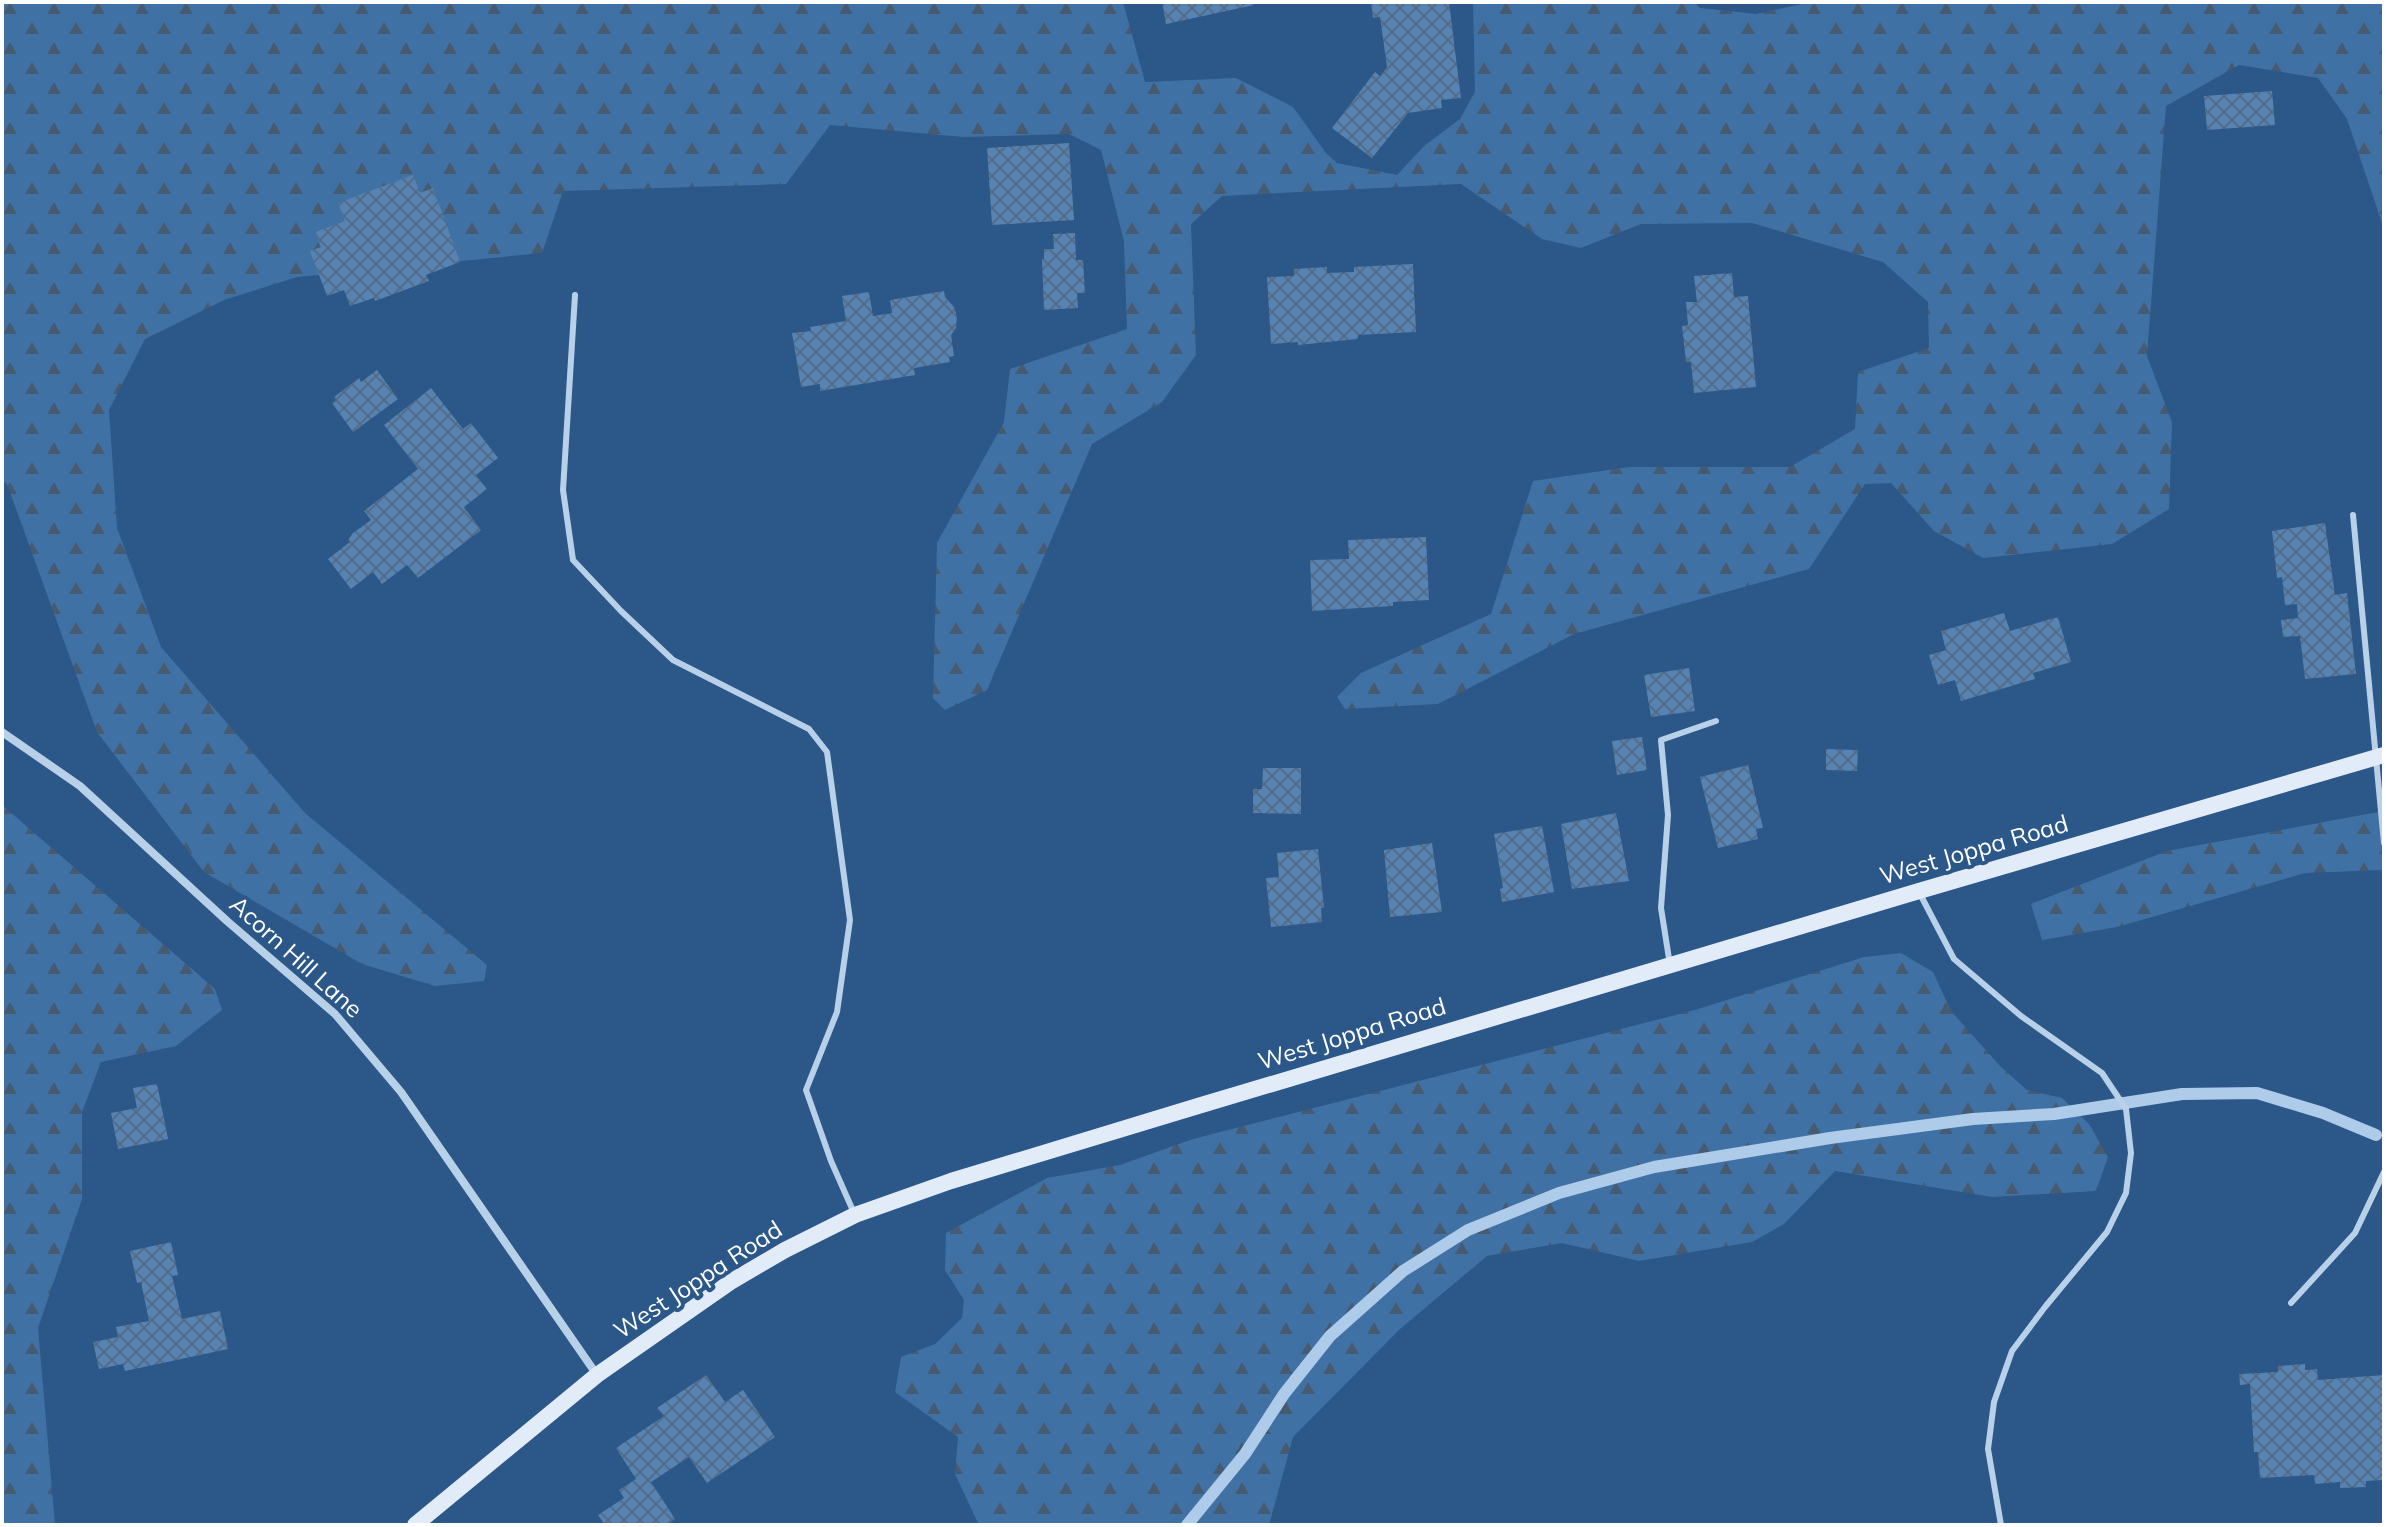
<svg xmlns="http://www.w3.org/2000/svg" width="2386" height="1527" font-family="Mulish,sans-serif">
<defs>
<pattern id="forest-firs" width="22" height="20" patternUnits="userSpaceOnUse" patternTransform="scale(2)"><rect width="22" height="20" fill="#4071a5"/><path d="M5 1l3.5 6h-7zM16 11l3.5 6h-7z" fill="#475b70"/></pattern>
<pattern id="building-cross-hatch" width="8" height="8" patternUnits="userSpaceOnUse" patternTransform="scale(2)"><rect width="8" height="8" fill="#5783b2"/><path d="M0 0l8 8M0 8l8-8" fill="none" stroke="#536d89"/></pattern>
</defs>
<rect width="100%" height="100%" fill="#2b5789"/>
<g fill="url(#forest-firs)">
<path d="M2 2H1123L1145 82 1236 78 1293 107 1326 153 1337 163 1397 175 1424 146 1460 119 1475 92 1473 2H1694L1700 8 1756 14 1811 2H2384V229L2347 119 2318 78 2239 65 2166 106 2147 356 2172 422 2169 509 2112 544 1983 558 1934 531 1891 483 1865 484 1809 569 1574 634 1438 704 1345 709 1337 697 1361 673 1491 614 1533 481 1629 467H1790L1855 429 1858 372 1929 348 1928 302 1883 262 1752 223 1641 224 1581 248 1542 239 1461 184 1222 196 1191 224 1196 355 1162 402 1092 444 987 690 945 710 933 698 937 543 1004 422 1010 369 1127 329 1124 241 1101 150 1069 134 964 137 830 125 786 184 563 191 542 253 297 277 224 300 145 339 109 410 117 528 161 647 305 813 487 965 484 981 435 986 362 964 204 872 97 732 7 484 2 480Z"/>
<path d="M2 805 215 989 222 1010 176 1046 101 1062 82 1112V1199L38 1328 55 1525H2Z"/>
<path d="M2384 811V870L2305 873 2117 927 2042 940 2031 904 2167 851Z"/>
<path d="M1901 953 1933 972 1951 1011 2000 1066 2027 1090 2062 1098 2089 1124 2108 1157 2096 1191 1992 1197 1835 1171 1784 1224 1752 1242 1639 1261 1562 1243 1487 1256 1400 1329 1293 1437 1269 1525H979L955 1474 958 1437 895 1392 901 1357 935 1344 962 1318 964 1300 945 1270 946 1233 1047 1178 1120 1165 1193 1139 1695 1010 1864 957Z"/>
</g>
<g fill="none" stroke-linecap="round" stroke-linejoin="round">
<path stroke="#aecbe9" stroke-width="12" d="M1187 1525 1245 1454 1284 1394 1330 1336 1403 1271 1468 1230 1559 1193 1654 1167 1830 1138 1973 1119 2054 1114 2182 1094 2257 1093 2323 1113 2376 1135"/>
</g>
<g fill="url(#building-cross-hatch)">
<path d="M1162 2H1253L1254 5 1166 24Z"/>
<path d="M1371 2H1449L1461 98 1441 100 1442 108 1408 113 1372 158 1332 128 1375 72 1380 76 1387 67 1380 17 1373 18Z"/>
<path d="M2272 91 2275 125 2207 130 2204 96Z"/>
<path d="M1069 143 1074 220 992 225 987 148Z"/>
<path d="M413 175 420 193 433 188 460 262 426 275 429 281 375 301 374 298 350 306 344 290 327 296 310 251 321 247 316 232 345 221 338 203Z"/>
<path d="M1075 233 1076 260H1083L1085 293H1077L1078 308 1044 310 1042 259H1044V249H1054L1053 234Z"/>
<path d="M1413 264 1416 332 1358 335V339L1298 345V342L1271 344 1267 277 1294 276V269L1327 267V273L1354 272V267Z"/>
<path d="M1732 273 1734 297 1748 296 1756 387 1694 393 1691 362H1686L1682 326 1688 325 1686 302H1697L1694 276Z"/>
<path d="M944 291 945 297 954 307 957 317 956 328 951 335 954 356 949 357 950 362 914 368 915 375 820 391V384L801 387 792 333 811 331 810 327 846 321 842 296 869 292 873 316 892 313 890 300Z"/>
<path d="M377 370 398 399 353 432 332 403 336 400 334 397 359 378 361 382Z"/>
<path d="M431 388 463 429 471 423 498 458 476 475 487 489 464 507 481 530 418 578 407 565 382 584 373 572 351 589 328 559 350 542 348 540 353 533 371 520 364 511 418 469 384 425Z"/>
<path d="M2325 523 2335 595 2347 593 2356 674 2305 679 2300 636 2283 637 2281 620 2298 618 2297 604 2285 605 2282 577 2277 578 2272 531Z"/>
<path d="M1426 537 1429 600 1393 602V606L1312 611 1310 560 1349 559 1348 540Z"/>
<path d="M2004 613 2010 631 2058 617 2071 662 2033 673 2035 679 1961 701 1955 680 1938 685 1929 655 1946 650 1941 631Z"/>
<path d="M1689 668 1695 711 1651 717 1644 675Z"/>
<path d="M1642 737 1647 770 1617 775 1612 741Z"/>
<path d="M1826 749 1858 750 1857 771 1826 770Z"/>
<path d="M1748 765 1763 828 1756 829 1758 839 1718 848 1700 777Z"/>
<path d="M1263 768H1301V814L1253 813V789H1262Z"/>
<path d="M1616 813 1629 881 1572 889 1561 824Z"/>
<path d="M1542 826 1554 892 1502 902 1500 889 1503 888 1494 834Z"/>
<path d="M1432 843 1442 912 1390 917 1384 850Z"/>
<path d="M1318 849 1324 908H1321L1322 922 1271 927 1266 878 1279 877 1277 853Z"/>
<path d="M157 1084 168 1139 118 1149 111 1113 137 1108 133 1088Z"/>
<path d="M171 1242 178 1275 172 1276 182 1319 220 1311 228 1349 125 1371 123 1364 99 1369 93 1342 118 1337 116 1327 149 1321 141 1282 137 1283 130 1251Z"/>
<path d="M2305 1364V1370L2317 1369 2318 1380 2384 1375V1480L2366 1481V1487L2340 1488V1482L2315 1484 2314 1475 2260 1478 2258 1452H2254L2250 1384 2240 1385 2239 1374 2278 1372V1366Z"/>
<path d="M706 1375 725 1402 743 1390 775 1437 707 1483 689 1457 651 1482 675 1519 666 1525H605L598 1515 624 1498 619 1490 636 1479 616 1448 664 1416 657 1408Z"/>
</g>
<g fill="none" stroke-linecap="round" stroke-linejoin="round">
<g stroke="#b9d0e9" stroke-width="6">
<path d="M575 295 563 490 573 560 621 611 673 660 809 729 827 752 850 920 837 1012 806 1090 831 1161 854 1213"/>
<path d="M2353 515 2384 843"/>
<path d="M1919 892 1954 959 2021 1016 2102 1073 2126 1109 2131 1153 2126 1193 2107 1232 2045 1307 2012 1351 1994 1402 1988 1449 2001 1525"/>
<path d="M1670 965 1661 908 1668 815 1661 740 1716 721"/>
<path d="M2291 1303 2355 1233 2384 1172"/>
</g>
<path stroke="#b9d0e9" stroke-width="8" d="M2 732 80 786 227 921 335 1014 401 1092 597 1375"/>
<path stroke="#e2ecf8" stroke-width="16" d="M415 1525 597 1375 732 1281 785 1250 855 1215 951 1181 1198 1106 1919 891 2384 755"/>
</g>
<g text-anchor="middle" stroke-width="8" stroke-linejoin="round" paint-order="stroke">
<g font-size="24" fill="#fff" stroke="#2b5789">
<text transform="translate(1974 850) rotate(-16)" y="8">West Joppa Road</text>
<text transform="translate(296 957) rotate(42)" y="8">Acorn Hill Lane</text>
<text transform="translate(1352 1034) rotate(-17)" y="8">West Joppa Road</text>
<text transform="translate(698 1280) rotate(-33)" y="8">West Joppa Road</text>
</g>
</g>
<rect width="2386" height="1527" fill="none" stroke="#ffffff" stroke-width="8"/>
</svg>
